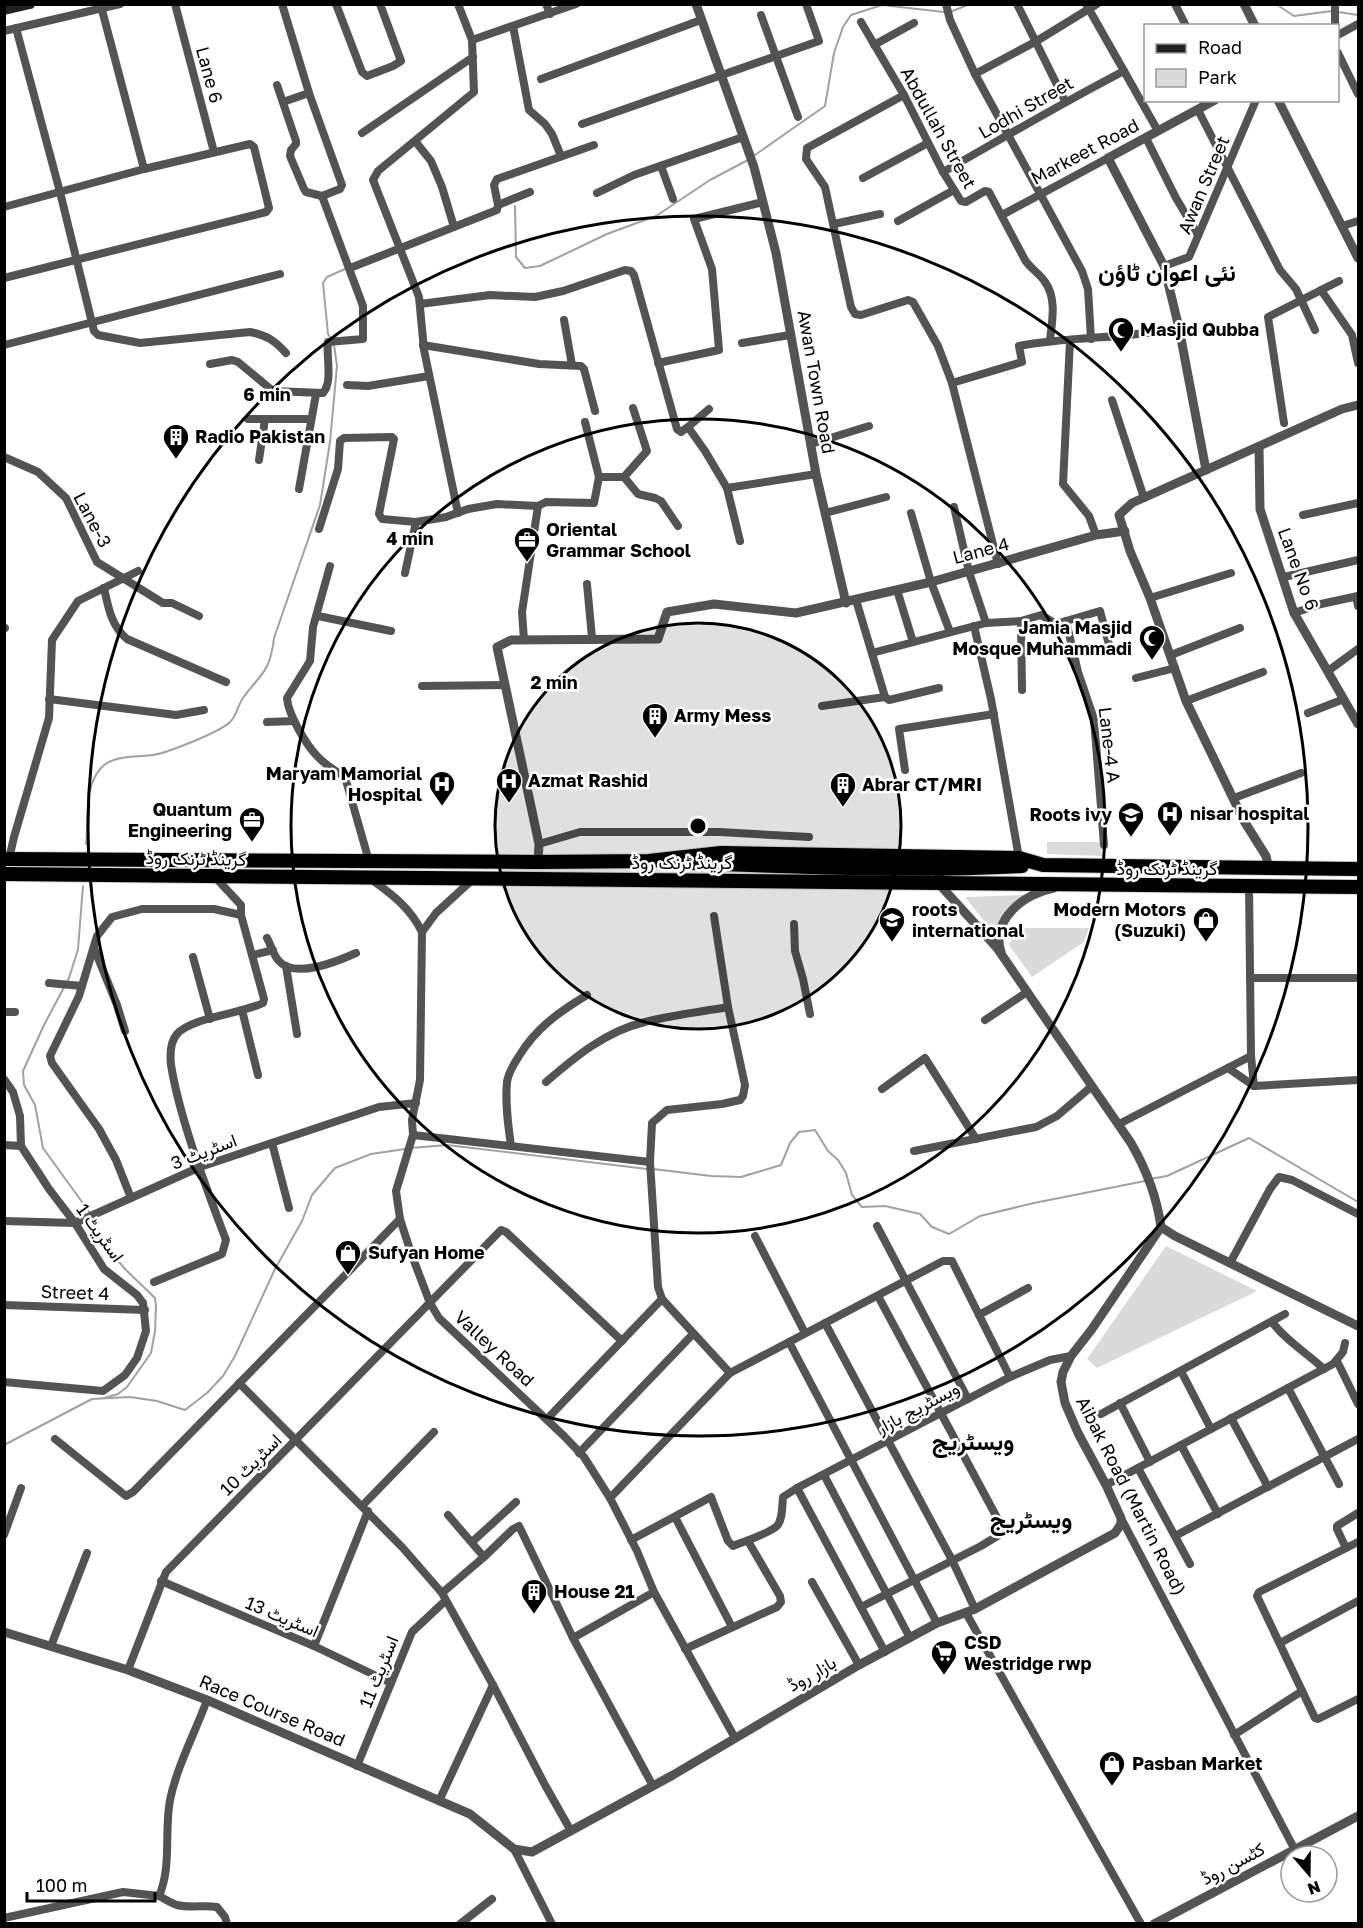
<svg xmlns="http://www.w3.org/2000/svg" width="1363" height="1928" font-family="'Golos Text',Vazirmatn,sans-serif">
<rect width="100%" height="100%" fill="#fff"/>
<g fill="#dadada">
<path d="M1047 842H1100L1102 856 1047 854Z"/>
<path d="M1025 895 1000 922 995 934 965 897Z"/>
<path d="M1017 928H1089L1084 942 1032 977 1009 945Z"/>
<path d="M1166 1246 1257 1291 1097 1368 1087 1359Z"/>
</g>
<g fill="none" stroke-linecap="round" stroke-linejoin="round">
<g stroke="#a1a1a1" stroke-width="2">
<path d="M1276 4 1294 16 1332 11"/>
<path d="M950 12 970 4"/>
<path d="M1338 12 1358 15"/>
<path d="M752 157 825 106 834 53 843 27 851 15 882 5 944 12"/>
<path d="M515 206 516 257 525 268 540 266 607 234 656 216 710 180 748 160"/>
<path d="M331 339 328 334 323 283 327 277 345 269"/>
<path d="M86 844C89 820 83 788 101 768 112 755 137 757 153 755 167 753 220 732 230 722 236 717 238 705 243 698 261 673 270 673 274 638L320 505 330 442 337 366 334 345"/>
<path d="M83 886 78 949 69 978 44 1025 23 1071 24 1085 35 1105 43 1148 90 1213"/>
<path d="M411 1148 447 1145 647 1169"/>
<path d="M653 1169 711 1176 741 1177 781 1165 790 1143 799 1132 815 1130 828 1151 838 1160 846 1173 852 1195 862 1207 885 1206 920 1214 932 1227 949 1234 980 1216 1034 1203 1145 1181"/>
<path d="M1150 1179 1167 1176 1249 1138 1358 1202"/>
<path d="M92 1218 109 1250 125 1269 155 1298 156 1307 155 1331 151 1353 127 1387 118 1394 104 1398"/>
<path d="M4 1445 92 1399 130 1397 157 1401 185 1410 207 1393 223 1376 235 1356 275 1269 302 1221 312 1195 335 1168 371 1154 405 1149"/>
</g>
<g stroke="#dbdbdb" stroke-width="16">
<g id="trunk">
<path d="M4 859 538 862 649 861 721 853 1019 858 1043 865 1358 869"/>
<path d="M693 863C803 867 913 872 1022 866"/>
<path d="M4 874C456 879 907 884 1358 887"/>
</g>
</g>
<g stroke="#535353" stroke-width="8">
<path d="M175 4 214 152"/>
<path d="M336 4 362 72 367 76 393 66 401 61 380 4"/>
<path d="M546 4 550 14"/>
<path d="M946 4 950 20 975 74 1082 271 1088 289 1091 339"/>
<path d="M1017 4 1065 101"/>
<path d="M1086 4 1158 131"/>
<path d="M1175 4 1186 26"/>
<path d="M1335 4V26"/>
<path d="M102 10 144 169"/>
<path d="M761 15 798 117"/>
<path d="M861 22 904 95 943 172 961 201 966 202 985 191 989 192 1025 260C1031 269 1040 274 1045 282 1057 298 1052 322 1050 340"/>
<path d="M513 26 529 110 545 124 552 134 561 156"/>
<path d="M16 28 60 192 94 331 98 335 140 343 250 332C267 335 275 341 286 353"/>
<path d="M4 31 120 4"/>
<path d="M1338 35 1358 24"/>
<path d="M472 40 576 4"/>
<path d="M874 45 914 23"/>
<path d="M1338 53 1358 94"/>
<path d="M975 74 1035 42 1097 4"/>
<path d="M541 79 701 20"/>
<path d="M277 85 296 141V144L291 150 290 156 304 189 306 192 322 196 340 189 342 185 309 93 282 4"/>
<path d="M904 95 807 148 806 159 825 187 851 307 855 314 861 315 908 300 913 302 938 346 952 383 998 564"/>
<path d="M283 102 309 93"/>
<path d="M1198 110 1280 270 1296 289 1315 330"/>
<path d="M582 124 819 41 806 4"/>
<path d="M362 133 473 57"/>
<path d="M1146 138 1176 198 1198 235"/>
<path d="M415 141 431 161 442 187 454 227"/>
<path d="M661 166 673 199"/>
<path d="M943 172C1003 138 1062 103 1124 71"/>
<path d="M863 178 928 143"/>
<path d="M597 193 634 175 743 137"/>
<path d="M498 205 494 185 497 179 594 145"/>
<path d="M4 207 144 169 250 144 254 147 269 208 266 212 4 278"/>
<path d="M1002 215 1108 158"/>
<path d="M898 221 954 190"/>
<path d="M834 224 880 214"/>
<path d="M1342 226 1358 221"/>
<path d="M1164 266 1189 257 1256 100"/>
<path d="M350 268 497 210 498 205 530 192"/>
<path d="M1321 290 1352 335 1358 363"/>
<path d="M420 304 490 295 535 297 563 291 625 270 631 271 634 275 677 429 681 432 688 427 705 451 727 488 816 474"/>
<path d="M564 320 572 365"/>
<path d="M1070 341 1063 484 1089 516 1096 535"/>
<path d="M742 343 790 335"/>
<path d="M4 345 280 274"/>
<path d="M423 345 539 364 581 366 584 369 595 411"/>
<path d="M658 363 719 350 712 269 694 219 763 202"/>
<path d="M210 364 232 360 238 362 273 391 323 393C333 382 326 357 328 342L363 339V306L322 196"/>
<path d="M952 383 1022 362 1019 346C1072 336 1126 339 1179 328"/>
<path d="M347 385 368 386 429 376"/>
<path d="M1112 400 1144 498"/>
<path d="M248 419H311"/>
<path d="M1284 423 1268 317 1339 281"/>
<path d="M688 427 709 409"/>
<path d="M811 444 869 426"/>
<path d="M4 457 38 472 66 498 97 562 163 603H172L199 616"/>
<path d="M259 460 265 419"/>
<path d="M599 477H624L638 494 655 498 661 501 678 526"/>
<path d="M624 477 647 451 633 408"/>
<path d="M727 488 740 541"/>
<path d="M299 489 316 394"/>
<path d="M954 507 969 572 986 623"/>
<path d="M458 513 424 350 419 297 373 180 378 171 474 92 472 40 458 4"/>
<path d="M825 513 886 497"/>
<path d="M911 513 931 582 950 632"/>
<path d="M1303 515 1358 503"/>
<path d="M319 529 338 469 340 441 344 438 392 437 394 439 379 514 382 519 416 522 446 517 468 509 497 504 538 506 546 502 594 503 599 477 585 422"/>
<path d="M330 566 313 627 310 661 287 698C288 714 306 745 318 757 326 765 335 771 345 777L369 861"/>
<path d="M405 573 416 522"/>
<path d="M1284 577 1358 560"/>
<path d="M587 584 592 638"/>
<path d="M104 588C108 606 111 626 127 639L226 682"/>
<path d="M897 590 913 642"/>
<path d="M1356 597 1358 606"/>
<path d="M1150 598 1231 573"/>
<path d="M856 600 885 697"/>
<path d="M1294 613 1321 604 1358 596"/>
<path d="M318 616 391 631"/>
<path d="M1021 621 1022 690"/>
<path d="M974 626 991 699 1019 858"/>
<path d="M4 628H5"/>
<path d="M524 640 522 612 538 506"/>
<path d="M872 653 986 623 1021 621 1041 615 1056 624 1066 621"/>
<path d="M1171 655 1240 628"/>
<path d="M1328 671 1358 649"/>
<path d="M1136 678 1175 668"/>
<path d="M422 686 505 685"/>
<path d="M49 699 176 715 204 710"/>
<path d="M1186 701 1263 672"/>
<path d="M822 706 885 697 889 700 939 688"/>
<path d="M1308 713 1344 699"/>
<path d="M267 722 294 721"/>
<path d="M905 770 899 729 994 714"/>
<path d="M1234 798 1301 773"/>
<path d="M539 844 580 832H719L809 837"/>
<path d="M1104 845 1094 719 1078 672 1066 621 1100 611 1111 652"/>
<path d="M9 859 14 837 49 718 52 640 78 601 138 571"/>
<path d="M372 880C392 894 411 909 422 932L420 1080 412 1120 413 1135 396 1191 400 1219 411 1253 430 1303 439 1318 564 1436 584 1457 610 1498 637 1551 654 1592 735 1738"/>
<path d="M1249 886 1251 1056 1254 1086"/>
<path d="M714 916 728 1007 745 1085 743 1096 740 1100 722 1104 667 1110 652 1123 650 1162 658 1287 662 1299 730 1373"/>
<path d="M794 924 795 951 803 979 810 1014"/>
<path d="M422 932 436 913 472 880"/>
<path d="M267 938C271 945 273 954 278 960 294 980 338 961 356 953"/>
<path d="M94 948 117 1005 125 1031"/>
<path d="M253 955 273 950"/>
<path d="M193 957 210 1019"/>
<path d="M286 966 297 1034"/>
<path d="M1250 978H1358"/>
<path d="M49 983 82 986"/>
<path d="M242 1010 258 1075"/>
<path d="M4 1012H15"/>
<path d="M985 1020 1027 992"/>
<path d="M1228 1068 1254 1086 1358 1080"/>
<path d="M4 1079 13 1092 20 1116 21 1146 49 1189 75 1223 104 1269 137 1295 143 1303 146 1331 137 1358 125 1375 103 1391 4 1382"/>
<path d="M546 1082C575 1057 606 1031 645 1022 672 1015 700 1012 728 1007"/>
<path d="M882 1089 925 1058 976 1139"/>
<path d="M1119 1124 1251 1056"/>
<path d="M413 1135 650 1162"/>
<path d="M272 1143 289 1208"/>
<path d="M4 1145 21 1146"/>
<path d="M511 1146C508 1125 505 1103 507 1082 508 1073 514 1064 519 1056 536 1028 559 1012 587 995"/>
<path d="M914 1151 1036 1127 1057 1116 1092 1086"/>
<path d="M131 1198 116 1160 99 1129 52 1063 50 1056 79 996 97 936 112 917 142 909H214L241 915V905L215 877"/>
<path d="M4 1221 75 1223 200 1167 379 1107 416 1103"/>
<path d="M877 1226 968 1399"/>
<path d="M755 1236 805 1333"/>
<path d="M1230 1263 1270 1189 1279 1177 1292 1180 1358 1214"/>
<path d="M154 1282 222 1254 226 1240C206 1187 180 1120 171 1065 170 1055 170 1042 177 1034 193 1017 241 1014 263 1003L264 999 241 915"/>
<path d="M4 1305 145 1310"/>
<path d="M979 1315 1028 1288"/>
<path d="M1272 1322C1287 1342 1306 1352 1324 1369"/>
<path d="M825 1323 952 1560 975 1609"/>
<path d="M789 1342 937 1623"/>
<path d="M1337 1361 1358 1404"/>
<path d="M1181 1371 1211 1429"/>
<path d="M239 1383 402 1547 442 1593 493 1685 545 1785 571 1831"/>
<path d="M1288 1388 1339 1484"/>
<path d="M1120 1403 1150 1462"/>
<path d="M1101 1414 1285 1314"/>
<path d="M1231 1418 1268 1487"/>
<path d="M547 1419 662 1299"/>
<path d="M55 1439 126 1496 133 1492 400 1219"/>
<path d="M1181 1445 1218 1514"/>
<path d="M579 1453 693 1334"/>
<path d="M1138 1468 1190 1564"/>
<path d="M824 1475 910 1638"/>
<path d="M1106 1485 1333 1364 1343 1352 1345 1343"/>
<path d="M797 1488 885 1652"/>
<path d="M610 1498 730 1373 943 1261H952L1010 1377"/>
<path d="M362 1506 434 1432"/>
<path d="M448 1515 484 1557"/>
<path d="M675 1517 732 1627"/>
<path d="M1121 1518 1295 1850"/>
<path d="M4 1535 21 1488"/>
<path d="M1175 1536 1358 1439"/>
<path d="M631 1540 711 1497 728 1541 733 1546C743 1542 770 1533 777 1526 783 1519 782 1505 783 1497L797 1488 1010 1377 1050 1360 1071 1356"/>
<path d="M472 1542 516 1502"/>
<path d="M1358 1542 1259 1592 1257 1596 1315 1718 1318 1719 1358 1699"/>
<path d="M1346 1548 1337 1529V1526L1358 1513"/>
<path d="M161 1581 314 1646 391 1683"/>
<path d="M812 1582 859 1665"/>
<path d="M442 1593 484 1557 513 1529 519 1526 573 1638 653 1786"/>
<path d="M861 1607 981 1546 999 1535 1002 1527 878 1296"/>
<path d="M966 1613 1141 1924"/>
<path d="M573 1638 654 1592"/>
<path d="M1280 1643 1358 1601"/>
<path d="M51 1646 87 1553"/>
<path d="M314 1646 368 1511"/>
<path d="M685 1649 777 1607 781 1602 780 1596 748 1541"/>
<path d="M128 1670 166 1572 501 1230 506 1232 622 1341"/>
<path d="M207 1700C195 1733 177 1766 170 1800 164 1832 172 1866 159 1896 165 1899 171 1903 177 1905 189 1908 204 1905 217 1907L225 1917 227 1924"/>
<path d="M1234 1735 1302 1691"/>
<path d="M357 1766 412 1632 445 1601"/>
<path d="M439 1801 493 1685"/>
<path d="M514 1849 552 1924"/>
<path d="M4 1918 123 1892 159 1896"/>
<path d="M460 1924 492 1899"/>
</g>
<g stroke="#535353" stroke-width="9">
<path d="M696 4 754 167 776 253 816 474 846 603"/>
<path d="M1244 4 1255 26"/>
<path d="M1278 100 1358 258"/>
<path d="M1259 447 1260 509 1294 613 1358 724"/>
<path d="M1206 470 1179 328 1164 266 1108 158 1215 100"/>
<path d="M538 862 539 844 497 647 511 640 658 639 667 612 714 604 796 613 931 582 1096 535 1125 531"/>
<path d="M1269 869 1266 856 1244 821 1186 701 1150 598 1130 551 1119 515 1132 503 1342 409 1358 405"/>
<path d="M1001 952C990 920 1025 893 1054 888"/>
<path d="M1161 1227 1175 1236 1358 1326"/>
<path d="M4 1632 128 1670 207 1700 470 1814 514 1849 532 1852 673 1775 859 1665 937 1623 975 1609 1115 1533 1121 1524V1518L1106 1485 1078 1433 1065 1403 1061 1382 1063 1372 1071 1356 1092 1329 1161 1227C1157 1197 1146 1169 1131 1143L997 948 939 884 940 868"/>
<path d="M1154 1924 1358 1816"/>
</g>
<path stroke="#202020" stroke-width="10" d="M4 10 30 4"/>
<use href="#trunk" stroke="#000" stroke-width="14"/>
</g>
<circle cx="698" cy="826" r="203" fill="#000" fill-opacity=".12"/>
<g fill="none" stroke="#000" stroke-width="3">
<circle cx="698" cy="826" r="203"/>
<circle cx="698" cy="826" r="407"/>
<circle cx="698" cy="826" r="610"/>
</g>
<defs>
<g id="mosque-pin" transform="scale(1.35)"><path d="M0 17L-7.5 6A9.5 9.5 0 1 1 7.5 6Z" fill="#000" stroke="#fff"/><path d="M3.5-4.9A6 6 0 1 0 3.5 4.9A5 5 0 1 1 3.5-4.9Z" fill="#fff"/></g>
<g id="building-pin" transform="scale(1.35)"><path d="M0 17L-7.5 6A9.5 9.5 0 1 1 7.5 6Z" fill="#000" stroke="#fff"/><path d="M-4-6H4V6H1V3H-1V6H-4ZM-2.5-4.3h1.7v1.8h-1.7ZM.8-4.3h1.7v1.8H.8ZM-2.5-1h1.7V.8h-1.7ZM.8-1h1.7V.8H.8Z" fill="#fff"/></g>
<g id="office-pin" transform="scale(1.35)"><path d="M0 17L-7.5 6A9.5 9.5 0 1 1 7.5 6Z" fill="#000" stroke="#fff"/><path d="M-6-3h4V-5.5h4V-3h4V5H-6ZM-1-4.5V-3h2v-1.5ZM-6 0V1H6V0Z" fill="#fff"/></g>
<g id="hospital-pin" transform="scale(1.35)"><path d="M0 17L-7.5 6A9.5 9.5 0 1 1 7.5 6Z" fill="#000" stroke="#fff"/><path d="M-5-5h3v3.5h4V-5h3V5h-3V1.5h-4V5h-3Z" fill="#fff"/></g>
<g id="school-pin" transform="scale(1.35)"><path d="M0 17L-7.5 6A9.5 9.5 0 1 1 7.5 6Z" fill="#000" stroke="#fff"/><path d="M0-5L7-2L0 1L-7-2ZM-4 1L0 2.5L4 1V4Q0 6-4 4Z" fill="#fff"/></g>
<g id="shop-pin" transform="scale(1.35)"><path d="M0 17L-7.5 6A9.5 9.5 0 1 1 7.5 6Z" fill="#000" stroke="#fff"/><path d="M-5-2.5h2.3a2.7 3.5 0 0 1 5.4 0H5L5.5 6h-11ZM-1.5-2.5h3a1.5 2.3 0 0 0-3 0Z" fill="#fff"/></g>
<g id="supermarket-pin" transform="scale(1.35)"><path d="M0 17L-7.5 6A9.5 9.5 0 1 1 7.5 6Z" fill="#000" stroke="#fff"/><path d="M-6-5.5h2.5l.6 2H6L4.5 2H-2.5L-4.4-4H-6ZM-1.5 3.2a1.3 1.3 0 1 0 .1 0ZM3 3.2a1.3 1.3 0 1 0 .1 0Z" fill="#fff"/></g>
</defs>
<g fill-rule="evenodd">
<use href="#mosque-pin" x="1121" y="330"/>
<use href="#building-pin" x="176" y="437"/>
<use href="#office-pin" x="527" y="540"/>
<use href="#mosque-pin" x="1152" y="638"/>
<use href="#building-pin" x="655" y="716"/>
<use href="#hospital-pin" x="509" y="781"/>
<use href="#hospital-pin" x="442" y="784"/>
<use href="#building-pin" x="843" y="785"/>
<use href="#hospital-pin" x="1170" y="814"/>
<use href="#school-pin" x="1131" y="815"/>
<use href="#office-pin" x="252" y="820"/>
<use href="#school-pin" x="892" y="920"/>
<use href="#shop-pin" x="1206" y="920"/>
<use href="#shop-pin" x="348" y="1253"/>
<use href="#building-pin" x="534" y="1592"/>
<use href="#supermarket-pin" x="944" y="1653"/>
<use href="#shop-pin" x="1112" y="1764"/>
</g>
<g text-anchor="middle" stroke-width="5" stroke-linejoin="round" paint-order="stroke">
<g font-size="18" fill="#000" stroke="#fff">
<text transform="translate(209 75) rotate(75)" y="6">Lane 6</text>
<text transform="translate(1026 108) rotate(-30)" y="6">Lodhi Street</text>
<text transform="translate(938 128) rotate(61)" y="6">Abdullah Street</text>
<text transform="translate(1085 152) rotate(-28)" y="6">Markeet Road</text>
<text transform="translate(1204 185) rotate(-67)" y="6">Awan Street</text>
<text transform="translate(816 382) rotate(80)" y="6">Awan Town Road</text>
<text transform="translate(92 520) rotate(62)" y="6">Lane-3</text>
<text transform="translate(981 551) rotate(-15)" y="6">Lane 4</text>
<text transform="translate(1298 569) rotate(70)" y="6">Lane No 6</text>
<text transform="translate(1109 745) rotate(83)" y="6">Lane-4 A</text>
<text transform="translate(196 859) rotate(1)" y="6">گرینڈ ٹرنک روڈ</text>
<text x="682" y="869">گرینڈ ٹرنک روڈ</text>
<text x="1167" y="875">گرینڈ ٹرنک روڈ</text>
<text transform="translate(204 1152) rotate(-21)" y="6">اسٹریٹ 3</text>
<text transform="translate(100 1233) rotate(54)" y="6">اسٹریٹ 1</text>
<text transform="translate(75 1293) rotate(2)" y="6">Street 4</text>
<text transform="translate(494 1349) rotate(43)" y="6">Valley Road</text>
<text transform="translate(918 1408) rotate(-28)" y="6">ویسٹریج بازار</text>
<text transform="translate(251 1465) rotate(-45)" y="6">اسٹریٹ 10</text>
<text transform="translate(1131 1496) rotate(63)" y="6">Aibak Road (Martin Road)</text>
<text transform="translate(282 1617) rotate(23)" y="6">اسٹریٹ 13</text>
<text transform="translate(379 1672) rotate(-68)" y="6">اسٹریٹ 11</text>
<text transform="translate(812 1674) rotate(-30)" y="6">بازار روڈ</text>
<text transform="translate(272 1711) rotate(23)" y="6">Race Course Road</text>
<text transform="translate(1233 1864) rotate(-28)" y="6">کٹسن روڈ</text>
</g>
<g font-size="18" font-weight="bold" fill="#000" stroke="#fff" text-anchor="start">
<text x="1140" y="336">Masjid Qubba</text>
<text x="195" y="443">Radio Pakistan</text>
<text x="546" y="536">Oriental<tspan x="546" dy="21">Grammar School</tspan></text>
<text x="1132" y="634" text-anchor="end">Jamia Masjid<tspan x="1132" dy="21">Mosque Muhammadi</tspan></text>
<text x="674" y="722">Army Mess</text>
<text x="422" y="780" text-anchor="end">Maryam Mamorial<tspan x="422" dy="21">Hospital</tspan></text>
<text x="528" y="787">Azmat Rashid</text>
<text x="862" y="791">Abrar CT/MRI</text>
<text x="232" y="816" text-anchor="end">Quantum<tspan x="232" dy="21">Engineering</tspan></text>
<text x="1190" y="820">nisar hospital</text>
<text x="1112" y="821" text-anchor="end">Roots ivy</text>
<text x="912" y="916">roots<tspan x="912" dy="21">international</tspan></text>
<text x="1186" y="916" text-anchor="end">Modern Motors<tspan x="1186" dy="21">(Suzuki)</tspan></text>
<text x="368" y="1259">Sufyan Home</text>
<text x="554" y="1598">House 21</text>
<text x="964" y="1649">CSD<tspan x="964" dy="21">Westridge rwp</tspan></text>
<text x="1132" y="1770">Pasban Market</text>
</g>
<g font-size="24" font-weight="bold" fill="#000" stroke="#fff">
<text x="1167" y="281">نئی اعوان ٹاؤن</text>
<text x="973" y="1450">ویسٹریج</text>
<text x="1031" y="1528">ویسٹریج</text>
</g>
</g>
<circle cx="698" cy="826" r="9" fill="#000" stroke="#fff" stroke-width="3"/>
<g font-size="18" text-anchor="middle" font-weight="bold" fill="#000" stroke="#fff" stroke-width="5" stroke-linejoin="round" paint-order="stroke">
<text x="267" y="401">6 min</text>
<text x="410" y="545">4 min</text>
<text x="554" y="689">2 min</text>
</g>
<rect width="1363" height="1928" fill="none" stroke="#000000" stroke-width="12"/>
<rect x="1144" y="24" width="195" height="78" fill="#ffffff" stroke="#999999" stroke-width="1.5"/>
<rect x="1156" y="44" width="30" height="9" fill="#202020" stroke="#999999" stroke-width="1.5"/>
<text x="1198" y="54" font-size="18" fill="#000000">Road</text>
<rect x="1156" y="69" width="30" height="18" fill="#dadada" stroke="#999999" stroke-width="1.5"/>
<text x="1198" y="84" font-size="18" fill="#000000">Park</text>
<g transform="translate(1309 1874) rotate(160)"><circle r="28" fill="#ffffff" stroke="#999999" stroke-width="1.5"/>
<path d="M0-4.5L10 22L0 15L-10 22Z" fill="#000000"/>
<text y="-9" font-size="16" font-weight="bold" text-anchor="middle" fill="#000000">N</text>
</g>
<path d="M27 1892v9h128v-9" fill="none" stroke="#000000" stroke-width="3"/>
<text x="36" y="1892" font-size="18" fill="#000000" stroke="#ffffff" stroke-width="4.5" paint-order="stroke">100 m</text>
</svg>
